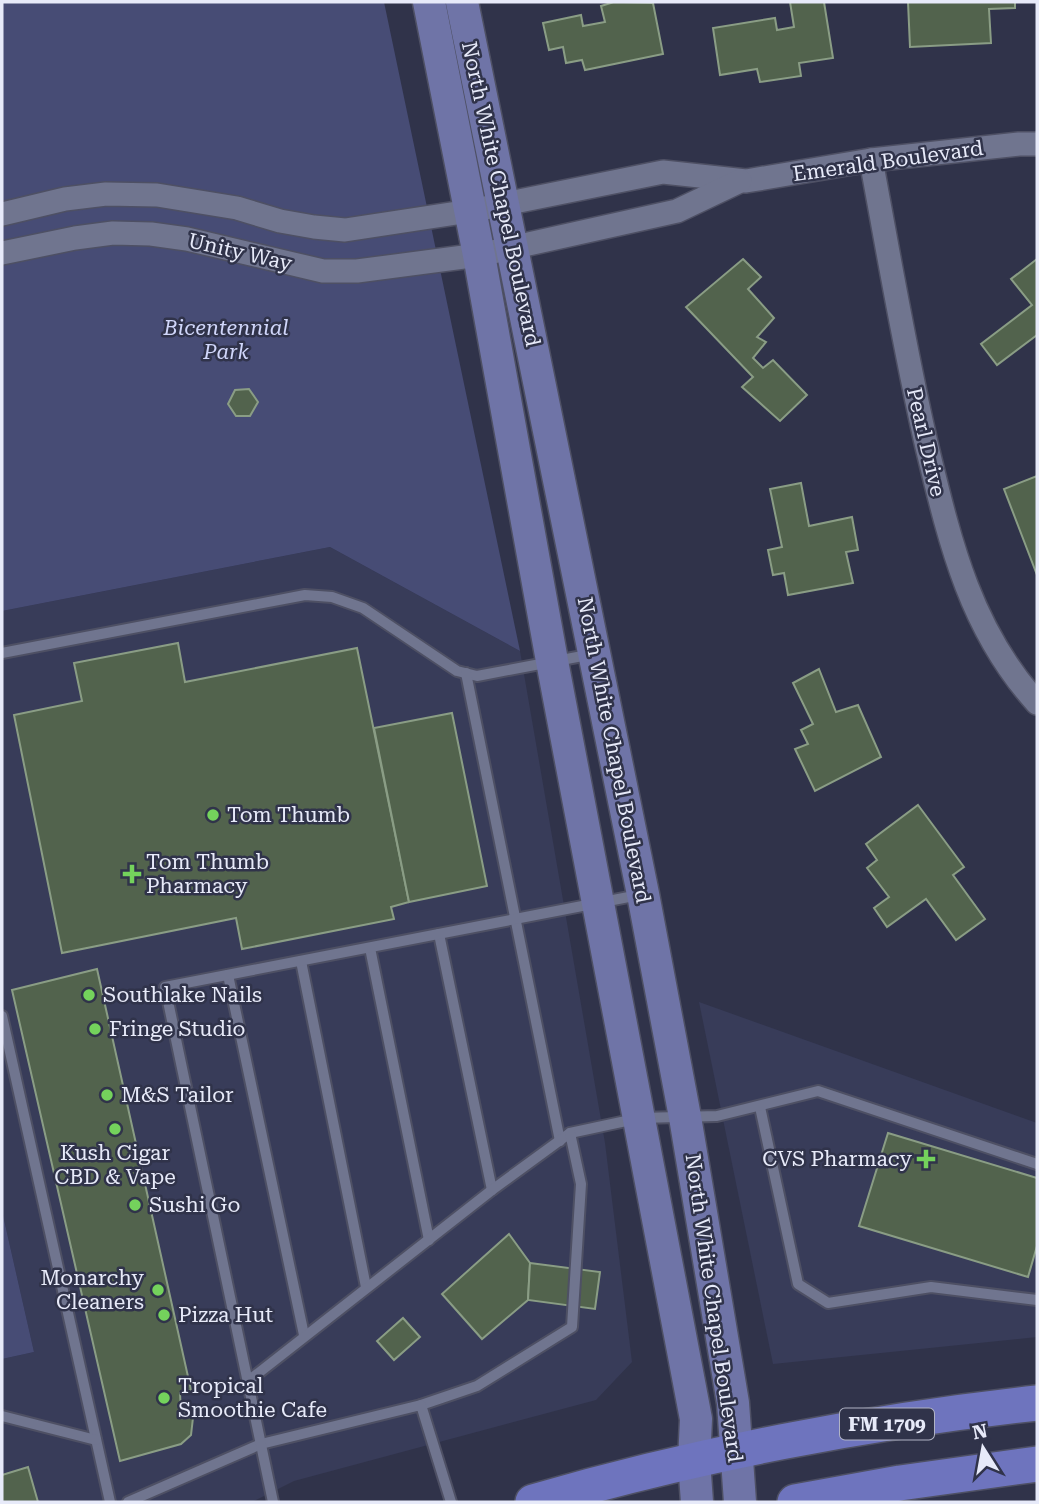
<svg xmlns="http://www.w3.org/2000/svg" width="1039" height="1504" font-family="'Roboto Serif',serif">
<rect width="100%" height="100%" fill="#30334a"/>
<g fill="#383c59">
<path d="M330 547 520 651 605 1143 632 1362 596 1400 294 1481 252 1502H2V1359L34 1352 2 1211V611Z"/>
<path d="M699 1002 1037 1123V1337L773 1364Z"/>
</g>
<g fill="#474c75">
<path d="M2 2H384L520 651 330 547 2 611Z"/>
<path d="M2 1211 34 1352 2 1359Z"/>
</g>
<g fill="#52634d" stroke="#8a9d85" stroke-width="2">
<path d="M614 2 653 3 663 54 585 70 582 60 566 63 563 47 549 50 543 23 581 15 583 26 605 22 601 6Z"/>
<path d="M790 2H824L833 58 799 63 801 76 760 82 757 69 720 75 713 28 775 18 777 30 794 27Z"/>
<path d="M908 2H1015V8L989 9 991 43 910 47Z"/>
<path d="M743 259 761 277 748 289 774 318 757 337 766 342 753 358 763 368 773 360 807 395 780 421 742 387 753 377 686 307Z"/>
<path d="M1037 259V335L997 365 981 344 1032 305 1011 279Z"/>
<path d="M249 389 258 402 250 416H236L228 404 235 390Z"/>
<path d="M1037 476V575L1004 489Z"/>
<path d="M801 483 809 526 852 517 858 550 846 552 853 583 788 595 784 573 773 575 768 550 782 547 770 489Z"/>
<path d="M178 643 185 682 357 648 409 902 391 907 394 919 242 949 236 918 62 953 14 715 82 701 74 663Z"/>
<path d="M819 669 836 712 858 705 881 757 815 791 795 749 808 744 801 730 813 724 793 683Z"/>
<path d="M452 713 487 886 409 902 374 728Z"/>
<path d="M918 805 964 867 953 875 985 919 956 940 926 899 887 927 874 908 889 897 867 868 877 860 866 844Z"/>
<path d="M97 969 191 1390 180 1393 181 1414 194 1409 191 1435 181 1444 120 1461 12 990Z"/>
<path d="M888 1133 1037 1178V1246L1028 1277 859 1226Z"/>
<path d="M509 1234 530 1263 528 1300 482 1339 442 1294Z"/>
<path d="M530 1263 600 1272 595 1309 528 1300Z"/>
<path d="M403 1318 420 1337 394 1360 377 1341Z"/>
<path d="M28 1467 38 1502H2V1475Z"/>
</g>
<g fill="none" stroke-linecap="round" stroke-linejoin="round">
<g stroke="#4e5064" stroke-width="14">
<g id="service">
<path d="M2 653 305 595 332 597 363 608 457 671 477 676 593 654"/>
<path d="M466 673 560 1141"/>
<path d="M439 934 492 1190"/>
<path d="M370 948 429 1240"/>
<path d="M301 961 366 1287"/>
<path d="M228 975 304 1335"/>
<path d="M2 1016 110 1502"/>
<path d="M760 1107 798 1284 828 1303 931 1287 1037 1300"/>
<path d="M247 1382 492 1190 570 1133 640 1118 717 1116 818 1091 1037 1164"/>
<path d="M421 1405 477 1386 572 1327 581 1184 570 1133"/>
<path d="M2 1416 96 1440"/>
<path d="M128 1502 261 1444 421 1405 451 1502"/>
<path d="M273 1502 165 987 639 895"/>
</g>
</g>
<g stroke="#4e5064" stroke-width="26">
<g id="minor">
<path d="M871 160C889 256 905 352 927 447 950 542 970 629 1037 703"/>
<path d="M2 214 65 199 106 194 157 195 237 208 280 221 314 227 345 230 470 211 663 172 746 181 871 160 1019 144H1037"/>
<path d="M2 253 75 238 113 233 151 234 187 239 323 271H357L479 255 677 211 740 181"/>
</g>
</g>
<g stroke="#4e5064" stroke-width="35">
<g id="secondary">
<path d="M429 2 479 255 552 661 696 1419 694 1461 697 1502"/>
<path d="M462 2 643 894 685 1117 733 1403 740 1502"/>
</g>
</g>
<g stroke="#4e5064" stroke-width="38">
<g id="primary">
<path d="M533 1502C694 1455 870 1421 1037 1403"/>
<path d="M795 1502 900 1483 1037 1464"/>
</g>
</g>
<use href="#service" stroke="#70758f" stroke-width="10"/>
<use href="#minor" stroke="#70758f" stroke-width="23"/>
<use href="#secondary" stroke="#6f74a7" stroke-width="32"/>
<use href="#primary" stroke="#6e74be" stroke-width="35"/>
</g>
<g fill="#74d25c" stroke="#30334a" stroke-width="2.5">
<circle cx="213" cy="815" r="7"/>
<path d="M128.5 863.5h7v7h7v7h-7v7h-7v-7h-7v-7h7z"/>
<circle cx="89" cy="995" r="7"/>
<circle cx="95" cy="1029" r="7"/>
<circle cx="107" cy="1095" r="7"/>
<circle cx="115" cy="1129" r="7"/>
<path d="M922.5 1148.5h7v7h7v7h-7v7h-7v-7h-7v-7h7z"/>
<circle cx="135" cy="1205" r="7"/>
<circle cx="158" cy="1290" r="7"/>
<circle cx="164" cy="1315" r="7"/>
<circle cx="164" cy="1398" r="7"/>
</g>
<g text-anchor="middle" stroke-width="5" stroke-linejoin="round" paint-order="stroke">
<rect fill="#30334a" stroke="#b0b3c4" stroke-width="2" x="840" y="1408.5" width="94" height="31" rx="5"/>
<g font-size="19" font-weight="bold" fill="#e7eaf9">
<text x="887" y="1431">FM 1709</text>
</g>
<g font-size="21" fill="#e7eaf9" stroke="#30334a">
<text transform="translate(888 161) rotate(-8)" y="7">Emerald Boulevard</text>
<text transform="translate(501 194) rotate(78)" y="7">North White Chapel Boulevard</text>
<text transform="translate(240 252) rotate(13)" y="7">Unity Way</text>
<text transform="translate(926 442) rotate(77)" y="7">Pearl Drive</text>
<text transform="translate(614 750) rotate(79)" y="7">North White Chapel Boulevard</text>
<text transform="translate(714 1308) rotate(82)" y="7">North White Chapel Boulevard</text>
</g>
<g font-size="21" font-style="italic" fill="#d0d6fa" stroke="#30334a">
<text x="226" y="335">Bicentennial<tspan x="226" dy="24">Park</tspan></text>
</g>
<g font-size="21" fill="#e7eaf9" stroke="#30334a" text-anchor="start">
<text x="227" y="822">Tom Thumb</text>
<text x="146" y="869">Tom Thumb<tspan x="146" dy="24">Pharmacy</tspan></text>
<text x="103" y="1002">Southlake Nails</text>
<text x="109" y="1036">Fringe Studio</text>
<text x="121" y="1102">M&amp;S Tailor</text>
<text x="115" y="1160" text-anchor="middle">Kush Cigar<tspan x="115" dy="24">CBD &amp; Vape</tspan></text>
<text x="912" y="1166" text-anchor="end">CVS Pharmacy</text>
<text x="149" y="1212">Sushi Go</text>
<text x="144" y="1285" text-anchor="end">Monarchy<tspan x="144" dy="24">Cleaners</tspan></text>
<text x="178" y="1322">Pizza Hut</text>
<text x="178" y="1393">Tropical<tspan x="178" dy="24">Smoothie Cafe</tspan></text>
</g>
</g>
<rect width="1039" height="1504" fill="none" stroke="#e7eaf9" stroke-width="7"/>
<g transform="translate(983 1448) rotate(349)" stroke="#30334a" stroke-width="5" paint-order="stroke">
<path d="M0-5L12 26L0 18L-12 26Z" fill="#e7eaf9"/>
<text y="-10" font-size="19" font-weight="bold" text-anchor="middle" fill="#e7eaf9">N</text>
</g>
</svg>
